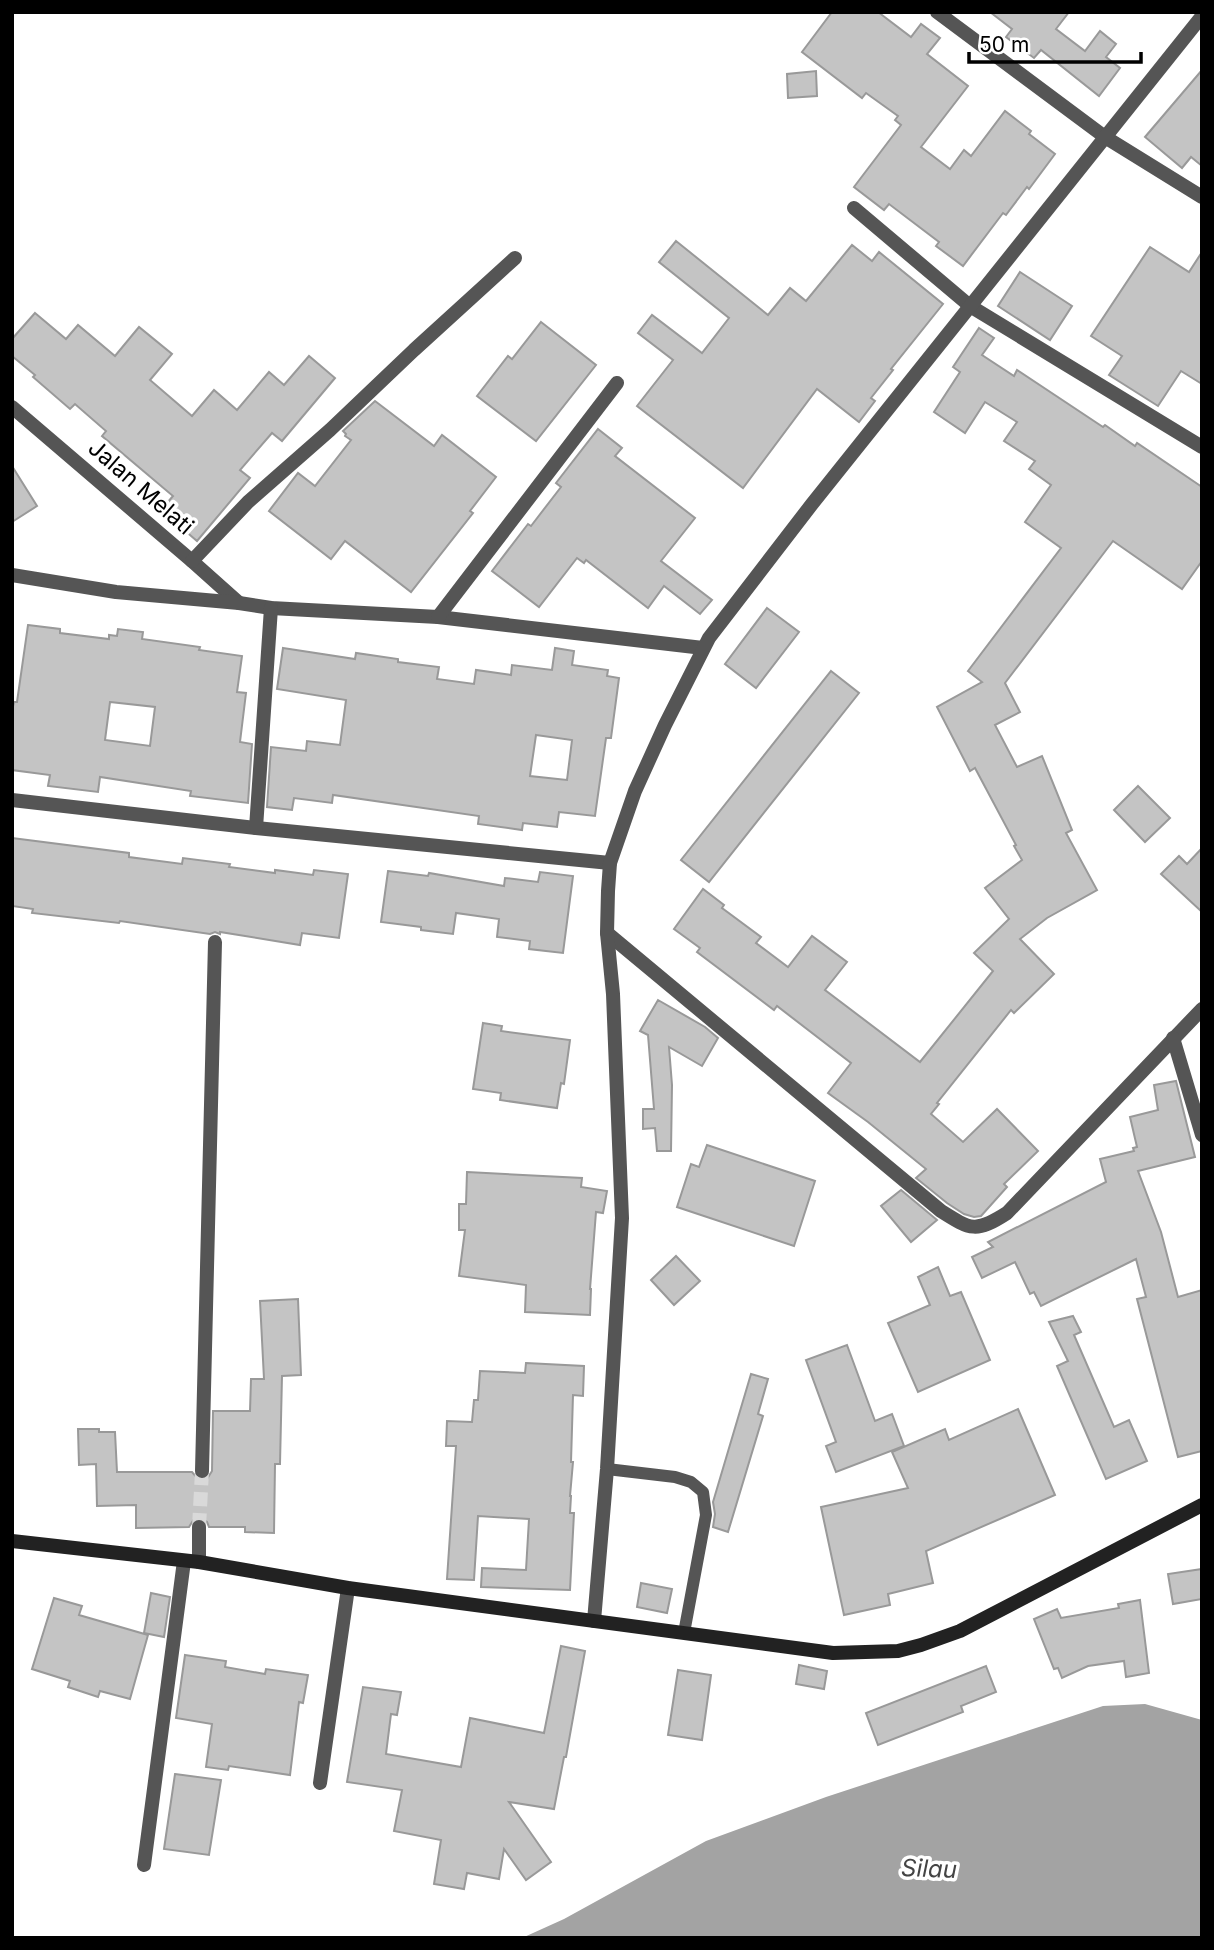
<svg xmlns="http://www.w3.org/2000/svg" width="1214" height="1950" font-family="Inter,sans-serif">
<rect width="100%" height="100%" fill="#fff"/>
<path fill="#a3a3a3" d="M1145 1704 1202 1720V1938H522L564 1919 706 1841 826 1797 1103 1706Z"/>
<g fill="#c4c4c4" stroke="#999" stroke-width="2" fill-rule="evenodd">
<path d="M832 12H878L911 37 921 24 940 38 927 54 968 86 921 147 950 169 964 150 971 156 1005 111 1031 131 1029 134 1055 154 1029 189 1027 187 1006 215 1003 213 963 266 936 246 939 242 889 204 884 210 854 187 901 125 895 120 898 116 866 93 862 98 802 52Z"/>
<path d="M990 12H1069L1056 29 1085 51 1100 31 1116 44 1106 57 1120 68 1099 96 1041 50 1034 58 1006 37 1012 29Z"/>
<path d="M1202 70V166L1191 157 1182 168 1145 137Z"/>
<path d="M816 71 817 96 788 98 787 74Z"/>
<path d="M676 241 768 315 790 288 806 301 852 245 872 261 879 252 943 304 891 369 893 370 871 398 875 401 859 422 817 389 743 488 637 406 673 360 638 333 652 315 702 353 729 318 659 262Z"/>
<path d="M1150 247 1189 272 1202 252V384L1181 371 1158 406 1109 375 1122 356 1091 336Z"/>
<path d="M1020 272 1072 306 1050 340 998 306Z"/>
<path d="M35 313 66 339 78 325 115 356 139 327 172 354 150 380 192 416 214 390 237 410 269 372 284 385 309 356 335 378 282 441 272 433 240 470 250 478 197 541 161 510 173 496 102 436 106 431 75 404 70 409 33 377 35 375 12 356V339Z"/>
<path d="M541 322 596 365 536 441 477 396 508 356 512 359Z"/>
<path d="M979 328 994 338 982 355 1014 376 1017 370 1103 427 1105 425 1135 446 1137 443 1202 487V561L1182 589 1113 541 1005 683 1020 712 995 725 1017 767 1042 756 1072 830 1066 833 1097 890 1047 918 1020 939 1054 974 1014 1013 1011 1010 937 1103 939 1104 931 1114 963 1142 997 1109 1038 1151 1004 1184 1007 1187 981 1216 974 1217 964 1214 947 1203 916 1178 926 1169 868 1122 828 1093 851 1063 777 1006 774 1010 697 952 700 948 674 929 703 889 724 905 722 908 761 937 756 943 788 967 812 936 847 962 825 990 920 1062 993 971 974 953 1009 919 985 888 1022 860 1014 846 1016 845 975 768 970 771 937 707 982 682 968 671 1061 548 1025 522 1051 485 1029 469 1035 461 1004 441 1017 422 985 402 965 433 934 412 960 372 953 367Z"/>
<path d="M375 401 434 446 442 435 496 477 470 511 473 513 411 592 345 541 331 559 269 511 298 473 315 486 351 440 345 436 346 434 343 431Z"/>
<path d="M598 429 622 448 615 456 695 518 661 561 712 600 700 614 664 586 648 608 586 560 584 563 577 558 539 607 492 571 528 524 531 526 561 487 556 483Z"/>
<path d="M12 466 37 506 12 522Z"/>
<path d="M767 608 799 632 756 688 725 664Z"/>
<path d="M28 625 60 629V633L109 639V635L117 636 118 629 143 632 142 639 200 647 199 650 242 656 237 692 246 693 240 742 252 744 248 803 190 796 191 791 100 777 98 792 48 786 50 775 12 770V711L14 702H17ZM110 702 155 707 150 746 105 740Z"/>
<path d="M283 648 355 659 356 653 398 659V662L439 667 437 679 474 684 476 670 511 675 512 665 552 670 555 648 574 651 572 665 608 670 607 676 619 678 611 738H606L595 816 559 812 557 827 523 823 522 830 478 824 479 816 333 795 332 803 294 798 292 810 267 807 271 747 306 751 307 741 340 745 346 700 277 689ZM536 735 572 740 567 780 530 776Z"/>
<path d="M831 671 859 693 709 882 681 860Z"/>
<path d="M1138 786 1170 818 1145 842 1114 810Z"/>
<path d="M12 838 129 853V857L182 864 183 858 230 864 229 867 275 873V870L313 875 314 870 348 874 339 938 302 933 300 945 220 932V934L215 932 210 934 120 921 119 923 32 913 33 909 12 906Z"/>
<path d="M1202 848V912L1161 874 1179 856 1187 864Z"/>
<path d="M388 871 428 876 429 873 504 886 505 878 538 882 540 872 573 876 563 953 529 949 530 941 497 937 499 919 456 913 453 934 421 930V927L381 922Z"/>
<path d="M658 1000 705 1027 718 1038 702 1066 669 1047 672 1085 671 1151H657L655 1128 643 1129V1109H654L648 1035 640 1031Z"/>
<path d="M483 1023 502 1026 501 1031 570 1040 564 1084 561 1083 557 1108 500 1100 501 1093 473 1089Z"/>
<path d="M1176 1081 1195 1157 1138 1171 1161 1232 1178 1297 1202 1290V1451L1178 1457 1137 1299 1146 1297 1136 1259 1041 1306 1034 1292 1030 1294 1015 1262 982 1278 972 1257 993 1247 988 1242 1106 1182 1100 1159 1134 1151 1133 1148 1137 1147 1130 1117 1158 1110 1154 1085Z"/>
<path d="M707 1145 815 1181 794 1246 677 1207 691 1164 699 1167Z"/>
<path d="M467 1172 582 1178 581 1187 607 1191 603 1213 596 1212 590 1289H591L590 1315 525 1312 526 1285 459 1276 465 1230H459V1204H466Z"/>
<path d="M901 1190 937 1220 911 1242 881 1206Z"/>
<path d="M676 1256 700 1281 674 1305 651 1280Z"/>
<path d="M938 1267 950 1296 961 1292 990 1360 918 1392 888 1323 930 1305 918 1277Z"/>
<path d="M298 1299 301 1375 282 1376 280 1464H275L274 1533 245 1532V1527H209L207 1522 200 1517 194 1519 189 1527 136 1528V1505L97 1506 96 1464 79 1465 78 1429H99V1432H115L117 1472H192L198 1479H207L212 1471 213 1411H250L251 1379H264L260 1301Z"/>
<path d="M1073 1316 1081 1332 1074 1335 1114 1427 1129 1420 1147 1461 1106 1479 1057 1366 1068 1361 1049 1322Z"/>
<path d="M847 1345 875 1421 892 1414 904 1446 836 1472 826 1446 836 1442 806 1360Z"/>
<path d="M526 1363 584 1366 583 1396 573 1395 571 1462H573L570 1496H571L570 1513H574L570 1590 481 1587 482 1568 526 1570 529 1519 478 1516 474 1580 447 1579 456 1446H446L447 1421 472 1422 474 1400H478L480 1371 525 1373Z"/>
<path d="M751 1374 768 1379 758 1414 763 1416 728 1532 713 1527 715 1514 713 1502Z"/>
<path d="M1018 1409 1055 1495 926 1551 933 1583 888 1594 890 1605 844 1615 821 1507 908 1488 892 1452 945 1429 949 1440Z"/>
<path d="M1202 1569V1599L1173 1604 1168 1574Z"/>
<path d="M641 1583 672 1589 667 1613 637 1607Z"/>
<path d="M151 1593 170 1597 164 1637 144 1633Z"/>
<path d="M54 1598 82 1606 79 1615 148 1635 130 1699 100 1691 98 1697 68 1687 70 1681 32 1669Z"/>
<path d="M1140 1600 1149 1673 1126 1677 1124 1661 1088 1666 1062 1678 1058 1668 1054 1669 1034 1619 1057 1609 1061 1618 1119 1608 1118 1604Z"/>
<path d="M561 1646 585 1651 566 1757H564L554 1809 509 1802 551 1862 526 1880 504 1849 499 1879 467 1873 464 1889 434 1884 441 1840 394 1831 402 1790 347 1782 363 1687 401 1692 397 1715 391 1714 386 1754 461 1767 470 1718 544 1733Z"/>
<path d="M185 1655 226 1661 225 1667 265 1674 266 1669 308 1675 303 1703 299 1702 290 1775 229 1766 228 1770 206 1767 212 1724 176 1718Z"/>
<path d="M799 1665 827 1671 824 1689 796 1684Z"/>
<path d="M986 1666 996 1692 961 1706 963 1712 878 1745 866 1713Z"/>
<path d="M678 1670 711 1675 702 1740 668 1735Z"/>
<path d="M175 1774 221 1780 209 1855 164 1849Z"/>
</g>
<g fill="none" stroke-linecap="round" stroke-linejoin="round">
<path stroke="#d9d9d9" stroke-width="14" stroke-dasharray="14 7" stroke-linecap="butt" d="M199 1527 202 1471"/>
<path stroke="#555" stroke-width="12" d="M607 1469 675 1477 691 1482 703 1492 706 1515 684 1633"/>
<g stroke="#555" stroke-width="14">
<path d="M937 12 1105 137 1202 197"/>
<path d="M854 208 970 306 1202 447"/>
<path d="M12 407 192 561 239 603"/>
<path d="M192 561 248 502 330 430 414 350 515 258"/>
<path d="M12 575 116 592 239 603 271 608 438 617 703 648"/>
<path d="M438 617 617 383"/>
<path d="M12 800 256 828 610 863"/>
<path d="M256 828 271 608"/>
<path d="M607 933 941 1211C971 1230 976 1233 1007 1213L1202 1009"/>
<path d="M1173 1038 1202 1135"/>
<path d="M202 1471 215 942"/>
<path d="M199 1562V1527"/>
<path d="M594 1621 607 1469 622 1218 613 994 607 933 608 891 610 863 635 791 665 725 709 638 812 504 1202 16"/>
<path d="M320 1783 348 1588"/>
<path d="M144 1865 184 1561"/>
</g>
<path stroke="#222" stroke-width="14" d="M12 1541 199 1562 348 1588 833 1653 898 1651 921 1645 960 1631 1202 1505"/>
</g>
<g text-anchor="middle" stroke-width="7" stroke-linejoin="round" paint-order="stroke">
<g font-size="23" fill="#000" stroke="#fff">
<text transform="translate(141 487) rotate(41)" y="8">Jalan Melati</text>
</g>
<g font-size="24" font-style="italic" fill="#444" stroke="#fff">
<text transform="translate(929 1869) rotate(2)" y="8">Silau</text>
</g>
</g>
<rect width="1214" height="1950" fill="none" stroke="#000000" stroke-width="28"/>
<path d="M969 52v10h172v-10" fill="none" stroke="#000000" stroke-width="3.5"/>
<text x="979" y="52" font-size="21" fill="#000000" stroke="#ffffff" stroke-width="5" paint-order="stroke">50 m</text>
</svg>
